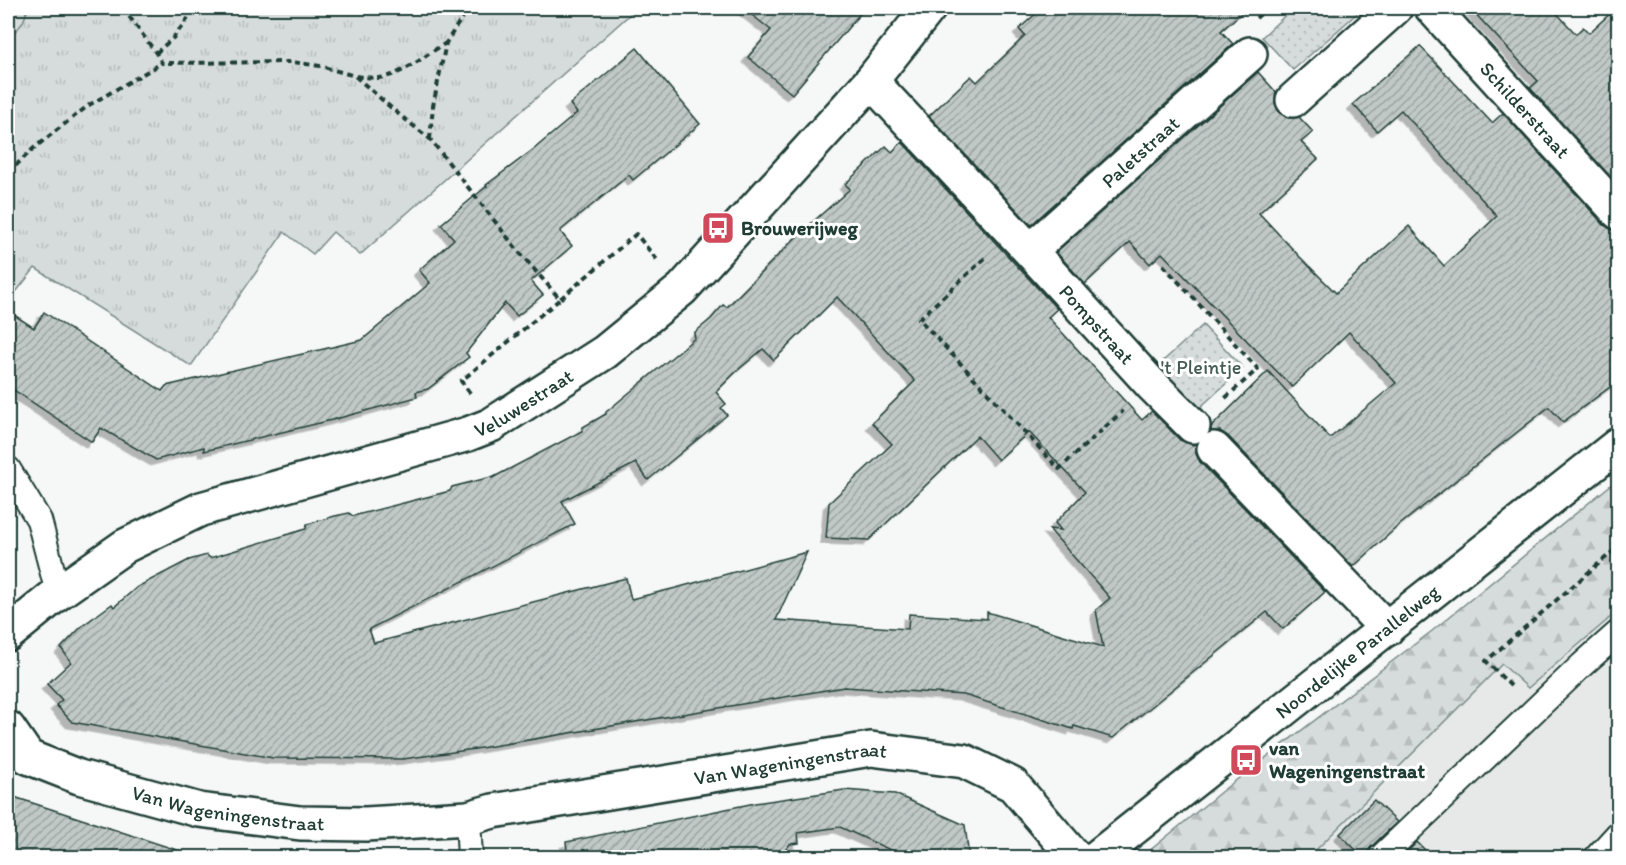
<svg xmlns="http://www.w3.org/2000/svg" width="1626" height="865" font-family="Itim,sans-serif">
<defs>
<pattern id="grass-tufts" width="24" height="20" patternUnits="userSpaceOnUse" patternTransform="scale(1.5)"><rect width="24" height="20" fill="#d6dcdb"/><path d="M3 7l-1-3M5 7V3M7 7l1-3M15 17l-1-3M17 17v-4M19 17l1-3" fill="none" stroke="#b7bebd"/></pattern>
<pattern id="forest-firs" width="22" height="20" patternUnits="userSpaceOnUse" patternTransform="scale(1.5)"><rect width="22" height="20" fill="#d6dcdb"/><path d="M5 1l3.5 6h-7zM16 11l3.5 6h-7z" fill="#b7bebd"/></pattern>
<pattern id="park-dots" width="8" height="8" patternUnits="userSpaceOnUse" patternTransform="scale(1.5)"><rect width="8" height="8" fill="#d6dcdb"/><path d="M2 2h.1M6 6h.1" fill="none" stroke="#b7bebd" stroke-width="1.8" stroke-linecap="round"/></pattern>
<pattern id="building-hatch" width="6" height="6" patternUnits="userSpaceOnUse" patternTransform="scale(1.5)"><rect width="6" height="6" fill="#c0c9c6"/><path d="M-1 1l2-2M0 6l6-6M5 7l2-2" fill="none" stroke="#9ba4a2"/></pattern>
<filter id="shadow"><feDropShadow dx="-5.5" dy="5.5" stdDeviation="0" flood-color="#0004"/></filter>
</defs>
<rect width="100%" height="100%" fill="#f6f7f7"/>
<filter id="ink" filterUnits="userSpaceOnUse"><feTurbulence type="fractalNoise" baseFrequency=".0167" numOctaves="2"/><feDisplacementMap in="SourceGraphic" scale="12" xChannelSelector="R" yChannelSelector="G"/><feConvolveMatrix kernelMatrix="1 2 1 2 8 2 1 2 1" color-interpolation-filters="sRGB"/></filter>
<g filter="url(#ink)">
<path fill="#e6e9e8" d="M1618 611V857L1309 858 1502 664 1528 688Z"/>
<path fill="url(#grass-tufts)" stroke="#7a8c88" stroke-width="1.5" d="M26 8H637L360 255 333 232 313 254 284 232 191 366 35 268 8 302V36L11 34 27 12Z"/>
<path fill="url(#forest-firs)" stroke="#7a8c88" stroke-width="1.5" d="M1618 479V611L1528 688 1502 664 1309 857H1142L1222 791 1432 631Z"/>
<g fill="url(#park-dots)" stroke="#7a8c88" stroke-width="1.5">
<path d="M1293 8H1363L1293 70 1262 37Z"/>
<path d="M1203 325 1243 368 1193 414 1153 370Z"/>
</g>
<path fill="#d6dcdb" stroke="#7a8c88" stroke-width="1.5" d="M8 8H26C27 20 18 31 8 36Z"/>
<g fill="url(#building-hatch)" stroke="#1f3d34" stroke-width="1.5" fill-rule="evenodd" filter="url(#shadow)">
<path d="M743 8H865L792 94 748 57 771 30Z"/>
<path d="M1042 8H1247L1221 31 1233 44 1031 225 929 116 971 76 977 82 1025 36 1019 29Z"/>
<path d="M1470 8H1552L1576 34 1583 27 1589 33 1616 8H1618V185L1530 88 1538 81Z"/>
<path d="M1420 46 1492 123 1503 113 1604 225 1612 230H1618V381L1563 422 1549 407 1397 527 1353 567 1228 436 1220 431H1211V427L1268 371 1330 438 1396 383 1349 332 1292 387 1162 253 1150 264 1130 242 1085 284 1056 252 1258 72 1276 92 1275 103 1280 113 1288 118 1299 117 1313 132 1301 142 1318 159 1259 213 1300 257 1336 293 1409 226 1444 266 1497 216 1401 110 1377 131 1353 104Z"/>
<path d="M637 48 700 124 633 180 629 175 560 231 572 246 531 281 543 295 517 316 505 303 466 353 469 357 428 389 416 392 417 397 332 420 204 451V447L156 460 101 428 92 442 8 386V311L34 328 44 312 162 391 166 386 362 340 430 283 419 270 454 239 441 224 487 186 486 185 534 149 577 113 570 104Z"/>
<path d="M902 142 1057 309 1048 317 1111 386 1142 420 1152 411 1180 440 1193 445 1196 444V454L1200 462 1325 592 1283 629 1267 612 1113 738 1074 726 1073 729 964 695 844 687 475 749 403 759 273 758 72 722 56 705 62 700 47 684 71 662 61 648 82 626 112 604 114 607 137 587 189 560 207 555 210 558 306 529 307 524 335 516 349 513 353 516 450 491 452 487 491 477 492 478 582 431 583 427 606 414V412L695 338 694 333 711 319 723 305 727 307 798 235 850 189 845 184 886 146 892 152ZM837 297 915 381 872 423 892 444 829 503 826 538 869 540 977 436 998 460 1029 432 1085 492 1055 523 1061 530 1049 529 1110 598 1096 610 1103 647 987 612V619L909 614 908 629 776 620 807 552 676 588 631 599 626 578 374 643 369 629 575 524 562 501 636 463 648 480 727 415 721 408 726 404 716 392 738 370 763 349 774 360Z"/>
<path d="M844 790 895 794 965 825 969 858H908L840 827 798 833 799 843 790 844 779 858H568L566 842 755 803Z"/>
<path d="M8 795 180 851 178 858H8Z"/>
<path d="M1374 800 1397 822 1370 848 1367 853 1366 858H1364L1340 834Z"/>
<path d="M1417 842 1433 858H1401Z"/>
</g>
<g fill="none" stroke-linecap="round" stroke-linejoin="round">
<g stroke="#1f3d34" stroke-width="28">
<g id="service">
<path d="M8 469 39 520 58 593"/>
<path d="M468 818 470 858"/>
<path d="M1380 858 1582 665 1618 633"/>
<path d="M1596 858 1618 834"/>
</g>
</g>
<g stroke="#1f3d34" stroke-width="38">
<g id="pedestrian">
<path id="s1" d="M1042 240 1250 54"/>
</g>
</g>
<g stroke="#1f3d34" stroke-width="38">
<g id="minor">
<path id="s2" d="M1432 8 1618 212"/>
<path id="s3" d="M871 81 1030 251 1151 384 1193 426"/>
<path d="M1293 100 1395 8"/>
<path d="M1214 449 1387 629"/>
<path id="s4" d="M8 728 28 757 79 777 199 810 300 823 366 824 468 818 493 811 871 749 964 761 1013 785 1073 855 1078 858"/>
</g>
</g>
<g stroke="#1f3d34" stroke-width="38">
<g id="tertiary">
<path id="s5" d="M8 634 58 593 125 546 201 509 468 434 491 425 605 352 682 289 871 81 929 8"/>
<path id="s6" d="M1096 858 1618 445"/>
</g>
</g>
<g stroke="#1f3d34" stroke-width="4" stroke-dasharray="6 4.5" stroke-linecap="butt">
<path d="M123 8 156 53 162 63 292 62 320 66 355 76 396 112 430 139 519 252 560 299 636 234 658 261"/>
<path d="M1256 18 1267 8"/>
<path d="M156 53 173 38 196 8"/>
<path d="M356 76C363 77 372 78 379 78 404 75 425 55 446 43"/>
<path d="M430 139 433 106 446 43 468 8"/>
<path d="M8 173 34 148 89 105 162 63"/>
<path d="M985 258 919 319 1059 469 1123 411"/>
<path d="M1163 265 1258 369 1222 401"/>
<path d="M470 393 461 381 560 299"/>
<path d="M1511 686 1486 661 1618 547"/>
</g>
<use href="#service" stroke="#fff" stroke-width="24"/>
<use href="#pedestrian" stroke="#fff" stroke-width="33"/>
<use href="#minor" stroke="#fff" stroke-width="33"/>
<use href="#tertiary" stroke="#fff" stroke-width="33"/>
</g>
</g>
<defs>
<g id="bus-square" transform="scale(1.725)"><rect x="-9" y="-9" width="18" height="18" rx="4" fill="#d1495b" stroke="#fff"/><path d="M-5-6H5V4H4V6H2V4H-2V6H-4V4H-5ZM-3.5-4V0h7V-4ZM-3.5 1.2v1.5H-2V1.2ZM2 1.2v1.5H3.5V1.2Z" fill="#fff"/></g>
</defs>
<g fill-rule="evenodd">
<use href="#bus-square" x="718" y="228"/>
<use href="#bus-square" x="1246" y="760"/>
</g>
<g text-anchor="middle" stroke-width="6" stroke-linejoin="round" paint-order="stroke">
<g font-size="20" fill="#1f3d34" stroke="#fff">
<text dy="7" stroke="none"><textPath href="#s2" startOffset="138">Schilderstraat</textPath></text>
<text dy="7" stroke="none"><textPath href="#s1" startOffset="132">Paletstraat</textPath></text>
<text dy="7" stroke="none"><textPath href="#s3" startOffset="332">Pompstraat</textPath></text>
<text dy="7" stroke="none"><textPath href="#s5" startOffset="572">Veluwestraat</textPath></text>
<text dy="7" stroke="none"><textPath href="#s6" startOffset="333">Noordelijke Parallelweg</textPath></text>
<text dy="7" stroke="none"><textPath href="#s4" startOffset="812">Van Wageningenstraat</textPath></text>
<text dy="7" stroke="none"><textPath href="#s4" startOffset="243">Van Wageningenstraat</textPath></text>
</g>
<g font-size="20" font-weight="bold" fill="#1f3d34" stroke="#fff" text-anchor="start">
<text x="741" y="235">Brouwerijweg</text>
<text x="1269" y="755">van<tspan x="1269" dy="23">Wageningenstraat</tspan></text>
</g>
<g font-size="20" fill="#445d55" stroke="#fff">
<text x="1201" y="374">'t Pleintje</text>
</g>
</g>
<rect width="1626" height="865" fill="none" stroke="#fff" stroke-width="30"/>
<rect x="15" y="15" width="1596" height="835" fill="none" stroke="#1f3d34" stroke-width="2" filter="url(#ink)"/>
</svg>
